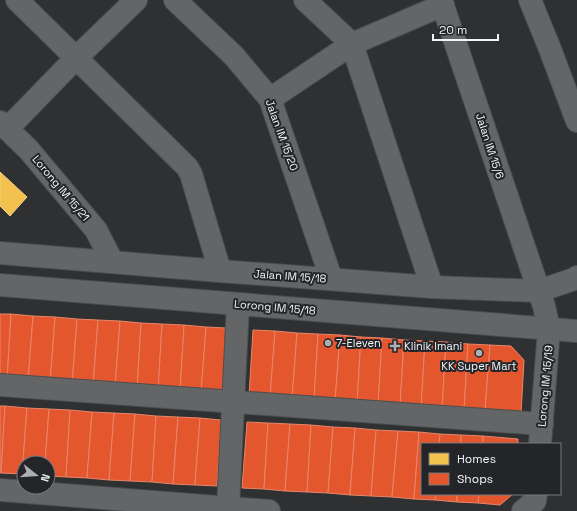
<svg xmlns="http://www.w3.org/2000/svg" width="577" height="511" font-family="'Space Grotesk',sans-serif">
<rect width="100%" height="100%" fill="#2e3032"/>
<path fill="#f2c14e" stroke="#f2d081" d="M0 172 27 197 10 216 0 206Z"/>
<g fill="#e4572e" stroke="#e8866a">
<path d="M0 314H11L7 381H0Z"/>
<path d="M11 314 33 316 28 382 7 381Z"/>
<path d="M33 316 55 317 50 384 28 382Z"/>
<path d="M55 317 77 319 72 385 50 384Z"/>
<path d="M77 319 98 320 93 387 72 385Z"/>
<path d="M98 320 120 321 115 388 93 387Z"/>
<path d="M120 321 141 323 137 389 115 388Z"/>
<path d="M141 323 162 324 158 391 137 389Z"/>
<path d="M162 324 184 325 180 392 158 391Z"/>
<path d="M184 325 206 327 201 393 180 392Z"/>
<path d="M206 327 227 328 223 395 201 393Z"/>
<path d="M253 330 275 331 270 398 249 396Z"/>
<path d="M275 331 297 333 292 399 270 398Z"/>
<path d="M297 333 318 334 314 400 292 399Z"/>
<path d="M318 334 340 335 335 402 314 400Z"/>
<path d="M340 335 361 337 357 403 335 402Z"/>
<path d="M361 337 382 338 378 405 357 403Z"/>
<path d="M382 338 404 340 400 406 378 405Z"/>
<path d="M404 340 425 341 421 408 400 406Z"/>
<path d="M425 341 446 342 442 409 421 408Z"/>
<path d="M446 342 468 344 464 410 442 409Z"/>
<path d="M468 344 490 345 485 411 464 410Z"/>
<path d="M490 345 511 346 524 360 521 414 485 411Z"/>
<path d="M0 406H5L1 473H0Z"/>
<path d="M5 406 27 408 22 474 1 473Z"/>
<path d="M27 408 49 409 45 463H24V474H22Z"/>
<path d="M49 409 70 410 66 477 48 476V463H45Z"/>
<path d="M70 410 92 412 87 478 66 477Z"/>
<path d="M92 412 114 413 109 480 87 478Z"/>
<path d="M114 413 135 414 130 481 109 480Z"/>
<path d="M135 414 156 416 152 482 130 481Z"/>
<path d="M156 416 178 417 173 484 152 482Z"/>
<path d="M178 417 200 418 195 485 173 484Z"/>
<path d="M200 418 221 420 217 486 195 485Z"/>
<path d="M247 422 268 423 264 489 242 488Z"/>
<path d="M268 423 290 424 285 491 264 489Z"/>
<path d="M290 424 311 425 307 492 285 491Z"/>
<path d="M311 425 333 427 328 493 307 492Z"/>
<path d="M333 427 355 428 350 495 328 493Z"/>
<path d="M355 428 376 430 371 496 350 495Z"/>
<path d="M376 430 398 431 392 497 371 496Z"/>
<path d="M398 431 419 432 414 499 392 497Z"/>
<path d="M419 432 440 434 439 444H422V494H436L435 500 414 499Z"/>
<path d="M440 434 461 435V444H439Z"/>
<path d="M461 435 483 436V444H461Z"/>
<path d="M483 436 518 439V444H483Z"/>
<path d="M436 494H457V502L435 500Z"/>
<path d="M457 494H479L478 503 457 502Z"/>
<path d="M479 494H513L500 505 478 503Z"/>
</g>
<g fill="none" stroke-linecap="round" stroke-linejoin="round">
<g stroke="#4b4d4e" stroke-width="24">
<g id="minor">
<path d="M17 0 187 167 191 174 220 271"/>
<path d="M175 0 234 56 270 99 331 278"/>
<path d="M305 0 352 44 432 287"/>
<path d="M441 0 544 306 549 329 540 444"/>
<path d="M530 0 550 49 577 121"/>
<path d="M270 99 352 44 443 5"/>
<path d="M0 122 28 149 96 230 112 261"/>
<path d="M7 129 76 58 136 0"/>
<path d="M0 253 220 271 432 287 539 291 574 279 577 277"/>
<path d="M0 285 577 331"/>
<path d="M0 385 542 424"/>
<path d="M0 490 269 511"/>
<path d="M228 508 238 304"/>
<path d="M523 511 535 501 536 494"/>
</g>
</g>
<use href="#minor" stroke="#646567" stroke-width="22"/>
</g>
<g fill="#adafb2" stroke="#232529" stroke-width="1.5">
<circle cx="328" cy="343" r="4"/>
<path d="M393 340h4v4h4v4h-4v4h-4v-4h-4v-4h4z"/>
<circle cx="479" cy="353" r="4"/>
</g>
<g text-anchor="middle" stroke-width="4" stroke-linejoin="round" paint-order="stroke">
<g font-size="11" fill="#f2f4f7" stroke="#232529">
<text transform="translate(282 135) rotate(70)" y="4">Jalan IM 15/20</text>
<text transform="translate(490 146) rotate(72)" y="4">Jalan IM 15/6</text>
<text transform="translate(61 188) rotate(50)" y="4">Lorong IM 15/21</text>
<text transform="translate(290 276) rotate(4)" y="4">Jalan IM 15/18</text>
<text transform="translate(275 307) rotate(5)" y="4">Lorong IM 15/18</text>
<text transform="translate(545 386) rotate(-85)" y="4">Lorong IM 15/19</text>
</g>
<g font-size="11" fill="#f2f4f7" stroke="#232529" text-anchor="start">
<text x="336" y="347">7-Eleven</text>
<text x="404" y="350">Klinik Imani</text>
<text x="479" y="370" text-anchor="middle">KK Super Mart</text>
</g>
</g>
<rect x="421" y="443" width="140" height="52" fill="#232529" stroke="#76787b"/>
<rect x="429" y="453" width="20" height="12" fill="#f2c14e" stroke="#76787b"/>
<text x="457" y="463" font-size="12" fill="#f2f4f7">Homes</text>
<rect x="429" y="473" width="20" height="12" fill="#e4572e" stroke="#76787b"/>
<text x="457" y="483" font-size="12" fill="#f2f4f7">Shops</text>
<g transform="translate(36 475) rotate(107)"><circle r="19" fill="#232529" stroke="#76787b"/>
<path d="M0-3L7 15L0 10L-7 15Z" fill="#adafb2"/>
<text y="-6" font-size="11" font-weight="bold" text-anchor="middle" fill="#f2f4f7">N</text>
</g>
<path d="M433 34v6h65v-6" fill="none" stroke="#f2f4f7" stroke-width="2"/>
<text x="439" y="34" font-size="12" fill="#f2f4f7" stroke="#232529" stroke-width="3" paint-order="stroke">20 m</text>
</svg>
